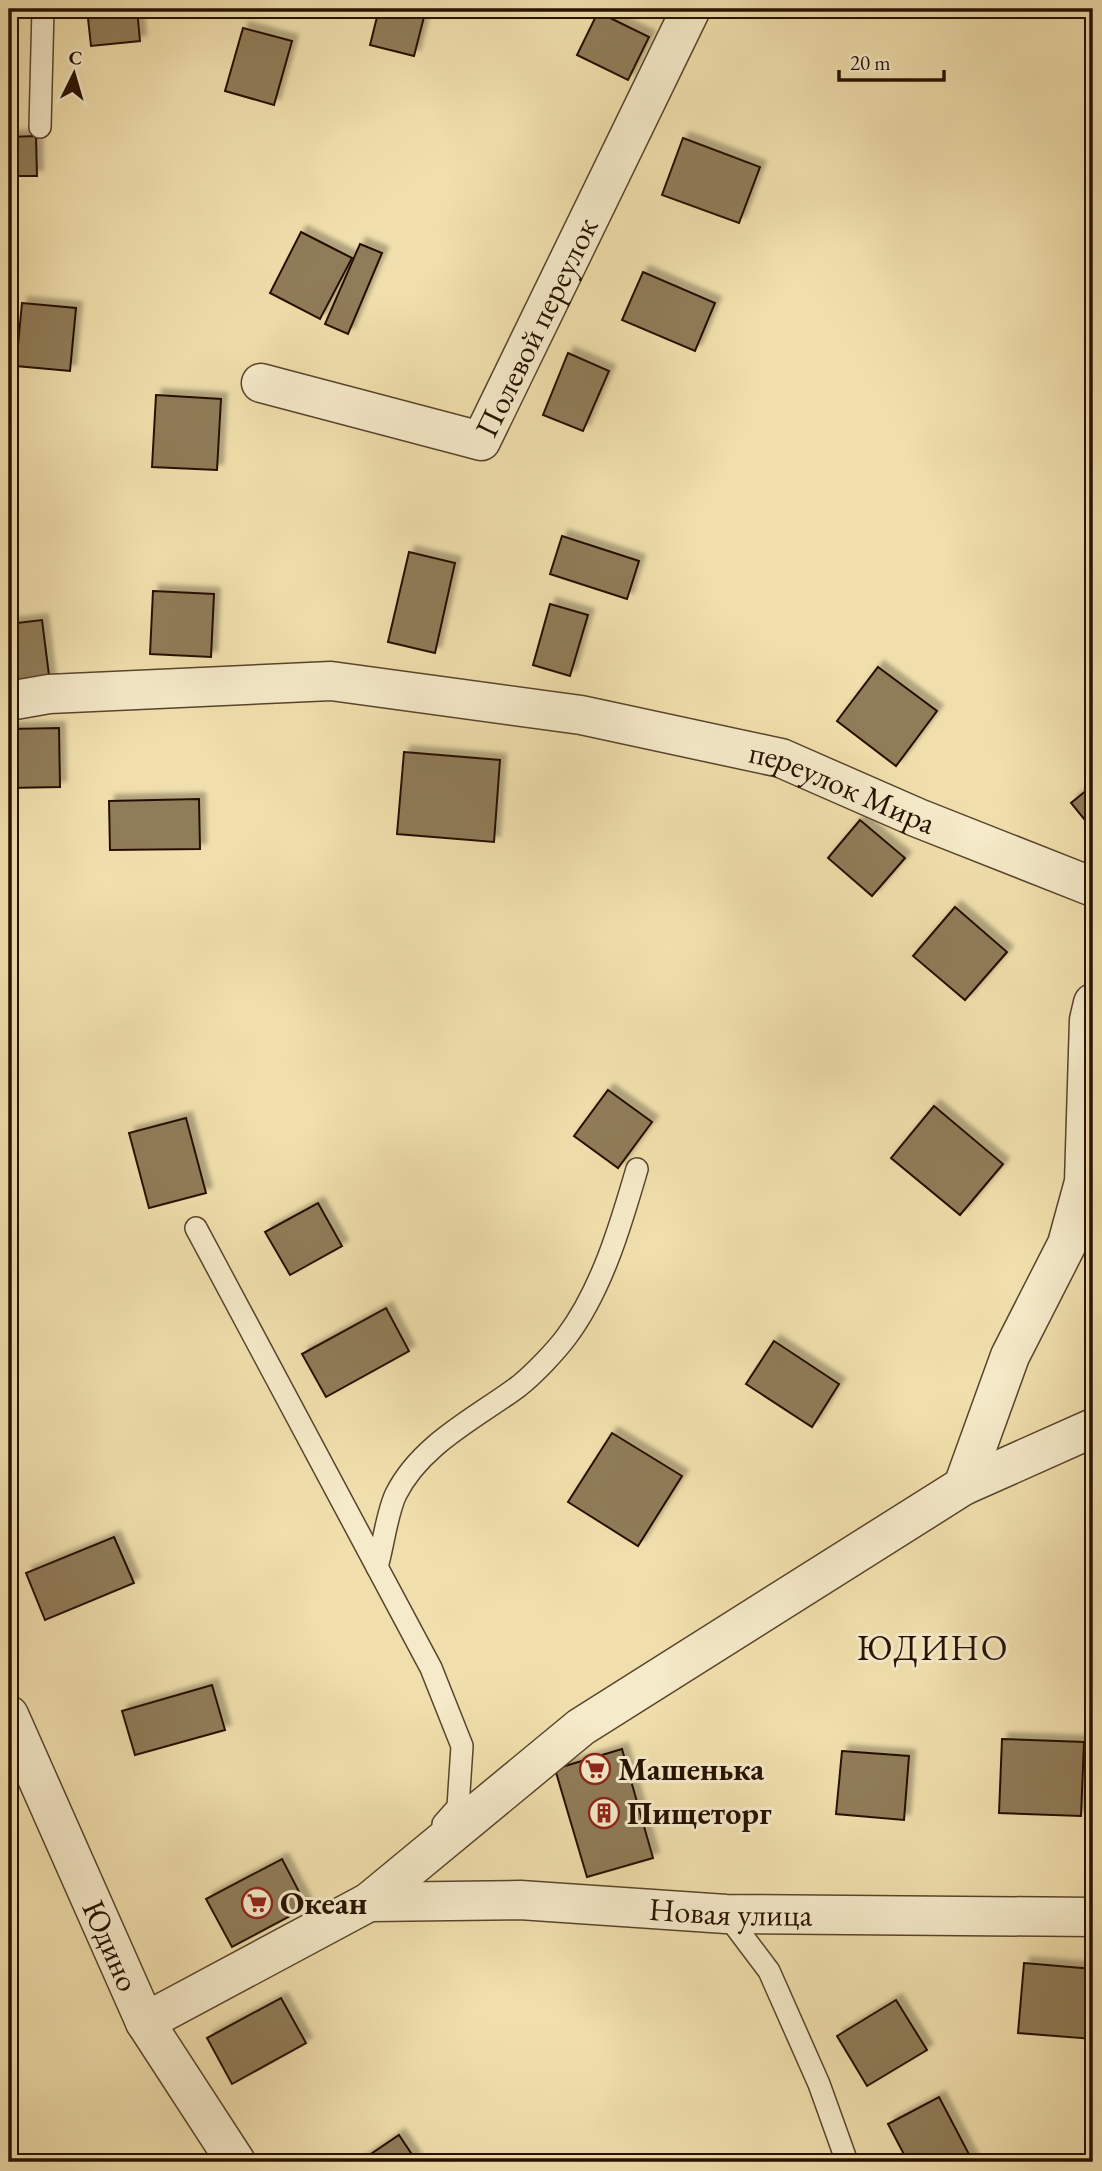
<svg xmlns="http://www.w3.org/2000/svg" width="1102" height="2171" font-family="'EB Garamond',serif">
<defs>
<filter id="shadow"><feDropShadow dx="6" dy="-6" stdDeviation="2" flood-color="#0004"/></filter>
</defs>
<rect width="100%" height="100%" fill="#f0dfac"/>
<filter id="stains"><feTurbulence type="fractalNoise" baseFrequency=".00286" numOctaves="4"/><feColorMatrix values="0 0 0 0 .2 0 0 0 0 .09 0 0 0 0 .02 0 0 0 .5 -.17"/></filter>
<radialGradient id="worn" r=".72"><stop offset=".6" stop-color="#630" stop-opacity="0"/><stop offset="1" stop-color="#630" stop-opacity=".3"/></radialGradient>
<g fill="#8f7c59" stroke="#261100" stroke-width="2" filter="url(#shadow)">
<path d="M87 9H137L140 41 91 46Z"/>
<path d="M379 9H426L414 56 370 45Z"/>
<path d="M598 12 649 37 628 80 577 55Z"/>
<path d="M243 28 292 41 274 105 225 91Z"/>
<path d="M36 136 37 176H9V137Z"/>
<path d="M683 138 760 167 739 223 662 195Z"/>
<path d="M301 232 352 258 320 319 270 293Z"/>
<path d="M360 244 382 253 348 334 325 324Z"/>
<path d="M643 272 715 303 695 351 622 320Z"/>
<path d="M22 303 76 308 70 371 16 366Z"/>
<path d="M568 353 609 371 583 431 543 415Z"/>
<path d="M156 395 221 399 217 470 152 467Z"/>
<path d="M562 536 639 561 627 599 550 574Z"/>
<path d="M409 552 455 563 435 653 388 642Z"/>
<path d="M153 591 214 594 211 657 150 654Z"/>
<path d="M550 604 588 615 570 676 533 665Z"/>
<path d="M42 620 50 683 9 687V624Z"/>
<path d="M878 667 937 711 896 766 837 721Z"/>
<path d="M59 728 60 787 9 788V729Z"/>
<path d="M404 752 500 760 494 842 397 834Z"/>
<path d="M1093 785V830L1071 803Z"/>
<path d="M199 799 200 849 110 850 109 801Z"/>
<path d="M860 820 905 858 872 896 828 858Z"/>
<path d="M955 907 1007 952 965 1000 913 956Z"/>
<path d="M608 1090 652 1122 618 1168 574 1136Z"/>
<path d="M934 1106 1003 1164 960 1215 891 1158Z"/>
<path d="M186 1118 206 1193 149 1208 129 1133Z"/>
<path d="M318 1203 342 1246 290 1275 265 1232Z"/>
<path d="M386 1308 409 1351 326 1397 302 1354Z"/>
<path d="M774 1341 839 1384 812 1427 746 1384Z"/>
<path d="M612 1433 682 1476 638 1546 568 1502Z"/>
<path d="M114 1537 134 1583 45 1620 26 1573Z"/>
<path d="M212 1685 225 1730 135 1755 122 1711Z"/>
<path d="M1002 1739 1084 1742 1081 1816 999 1813Z"/>
<path d="M622 1749 653 1858 587 1877 555 1769Z"/>
<path d="M842 1751 909 1756 904 1820 836 1814Z"/>
<path d="M282 1859 307 1907 232 1947 206 1899Z"/>
<path d="M1024 1963 1093 1969V2039L1018 2033Z"/>
<path d="M281 1998 306 2043 232 2084 207 2038Z"/>
<path d="M896 2000 927 2050 867 2086 837 2036Z"/>
<path d="M939 2097 973 2162H908L888 2124Z"/>
<path d="M399 2135 417 2162H359Z"/>
</g>
<g fill="none" stroke-linecap="round" stroke-linejoin="round">
<g stroke="#58442b" stroke-width="24">
<g id="service">
<path d="M40 127 43 9"/>
<path d="M196 1228 431 1668 462 1746 458 1807 443 1824"/>
<path d="M377 1567C383 1547 387 1512 396 1494 421 1444 476 1418 519 1386 534 1374 556 1351 567 1336 602 1289 621 1224 637 1169"/>
<path d="M726 1914 769 1971 819 2084 847 2162"/>
</g>
</g>
<g stroke="#58442b" stroke-width="41">
<g id="minor">
<path id="s1" d="M261 383 481 441 691 9"/>
<path id="s2" d="M9 701 49 694 331 681 581 715 781 758 918 818 1093 887"/>
<path d="M963 1486 1093 1428"/>
<path id="s3" d="M369 1902 520 1900 726 1914 1093 1917"/>
<path d="M145 2022 369 1902 581 1727 963 1486 1010 1356 1067 1244 1084 1182 1089 1020 1093 1003"/>
</g>
</g>
<g stroke="#58442b" stroke-width="41">
<g id="tertiary">
<path id="s4" d="M9 1715 145 2022 236 2162"/>
</g>
</g>
<use href="#service" stroke="#f5eac9" stroke-width="21"/>
<use href="#minor" stroke="#f5eac9" stroke-width="38"/>
<use href="#tertiary" stroke="#f5eac9" stroke-width="38"/>
</g>
<defs>
<g id="supermarket-ring" transform="scale(1.575)"><circle r="9.5" fill="#f5eac9" stroke="#8f2418" stroke-width="1.5"/><path d="M-6-5.5h2.5l.6 2H6L4.5 2H-2.5L-4.4-4H-6ZM-1.5 3.2a1.3 1.3 0 1 0 .1 0ZM3 3.2a1.3 1.3 0 1 0 .1 0Z" fill="#8f2418"/></g>
<g id="building-ring" transform="scale(1.575)"><circle r="9.5" fill="#f5eac9" stroke="#8f2418" stroke-width="1.5"/><path d="M-4-6H4V6H1V3H-1V6H-4ZM-2.5-4.3h1.7v1.8h-1.7ZM.8-4.3h1.7v1.8H.8ZM-2.5-1h1.7V.8h-1.7ZM.8-1h1.7V.8H.8Z" fill="#8f2418"/></g>
</defs>
<g fill-rule="evenodd">
<use href="#supermarket-ring" x="595" y="1769"/>
<use href="#building-ring" x="604" y="1813"/>
<use href="#supermarket-ring" x="257" y="1903"/>
</g>
<g text-anchor="middle" stroke-width="6" stroke-linejoin="round" paint-order="stroke">
<g font-size="32" fill="#261100" stroke="#f5eac9">
<text dy="11" stroke="none"><textPath href="#s1" startOffset="354">Полевой переулок</textPath></text>
<text dy="11" stroke="none"><textPath href="#s2" startOffset="847">переулок Мира</textPath></text>
<text dy="11" stroke="none"><textPath href="#s3" startOffset="362">Новая улица</textPath></text>
<text dy="11" stroke="none"><textPath href="#s4" startOffset="252">Юдино</textPath></text>
</g>
<g font-size="32" font-weight="bold" fill="#261100" stroke="#f5eac9" text-anchor="start">
<text x="618" y="1780">Машенька</text>
<text x="627" y="1824">Пищеторг</text>
<text x="280" y="1914">Океан</text>
</g>
<g font-size="35" letter-spacing="2" fill="#261100" stroke="#f5eac9">
<text x="933" y="1660">ЮДИНО</text>
</g>
</g>
<rect width="1102" height="2171" fill="none" stroke="#f0dfac" stroke-width="35"/>
<rect x="10" y="10" width="1081" height="2150" fill="none" stroke="#261100" stroke-width="3.5"/>
<rect x="18" y="18" width="1067" height="2136" fill="none" stroke="#261100" stroke-width="2"/>
<g transform="translate(74 74) rotate(5)" stroke="#f5eac9" stroke-width="5" paint-order="stroke">
<path d="M0-5L12 26L0 18L-12 26Z" fill="#261100"/>
<text y="-10" font-size="19" font-weight="bold" text-anchor="middle" fill="#261100">С</text>
</g>
<path d="M839 70v10h105v-10" fill="none" stroke="#261100" stroke-width="3.5"/>
<text x="850" y="70" font-size="21" fill="#261100" stroke="#f5eac9" stroke-width="5" paint-order="stroke">20 m</text>
<rect width="100%" height="100%" filter="url(#stains)"/>
<rect width="100%" height="100%" fill="url(#worn)"/>
</svg>
